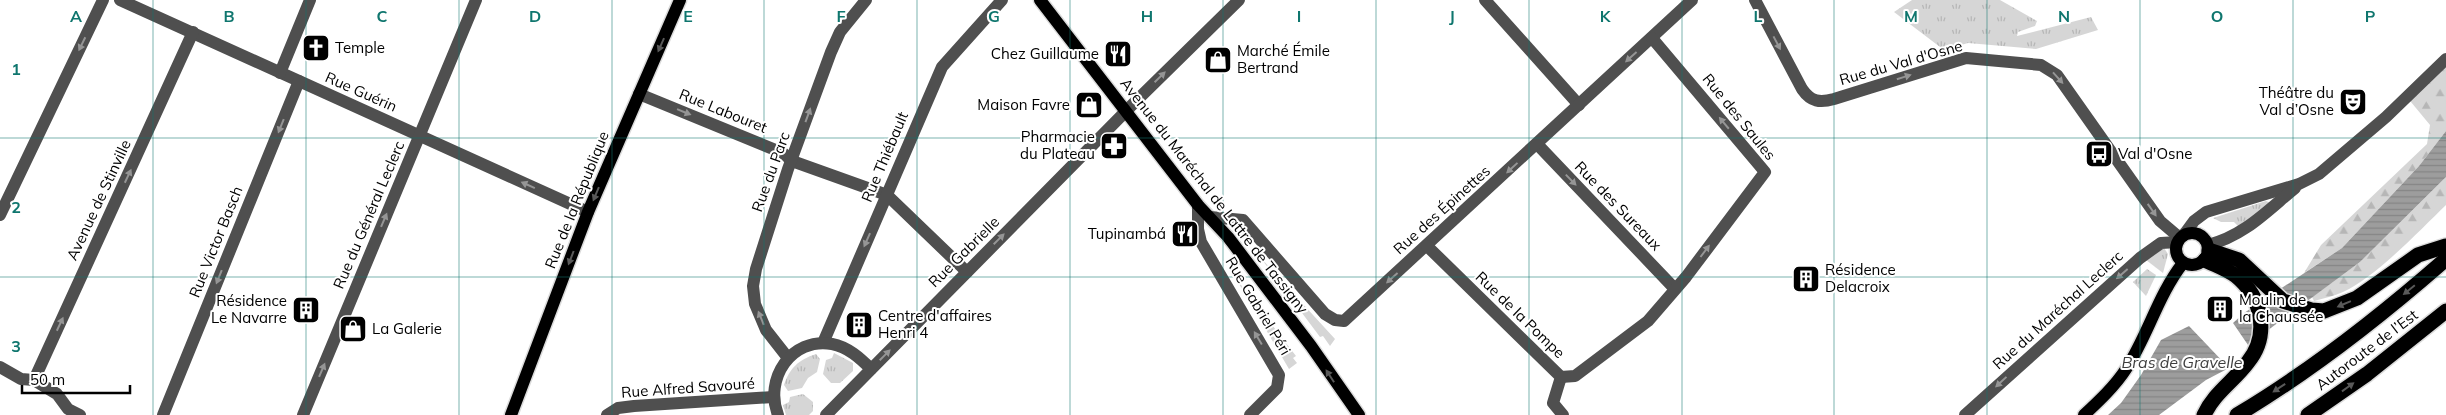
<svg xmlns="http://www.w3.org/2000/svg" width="2446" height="415" font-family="Mulish,sans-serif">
<defs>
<pattern id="grass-tufts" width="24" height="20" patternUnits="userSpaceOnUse" patternTransform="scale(1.25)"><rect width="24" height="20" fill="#d6d6d6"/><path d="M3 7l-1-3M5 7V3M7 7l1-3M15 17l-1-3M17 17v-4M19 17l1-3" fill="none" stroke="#b6b6b6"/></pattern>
<pattern id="forest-firs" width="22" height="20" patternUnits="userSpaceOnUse" patternTransform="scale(1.25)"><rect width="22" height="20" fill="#d6d6d6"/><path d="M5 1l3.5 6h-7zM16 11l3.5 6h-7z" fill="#b6b6b6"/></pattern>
<pattern id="water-rules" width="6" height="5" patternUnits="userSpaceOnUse" patternTransform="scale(1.25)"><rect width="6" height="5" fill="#9d9d9d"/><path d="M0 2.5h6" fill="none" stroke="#858585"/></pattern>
</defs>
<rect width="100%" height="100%" fill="#fff"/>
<g fill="url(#grass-tufts)">
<path d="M1912 0H2000L2037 21 2035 26 2018 32 2017 36 2091 17 2098 30 2036 49 1968 43 1944 50 1894 12Z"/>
<path d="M2266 201 2271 203 2239 227 2234 222H2221L2213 218Z"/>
<path d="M2164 248 2168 254 2163 273 2146 260Z"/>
<path d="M2147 269 2156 275 2146 296 2133 282Z"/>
<path d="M834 353 853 363V371L840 383H831L823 374 826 360 832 358Z"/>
<path d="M816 354 820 359 817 372 808 378 802 388 788 391 784 385C790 368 798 360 816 354Z"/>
<path d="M803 394 813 402V411L809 415H786L783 405 789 402 790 397Z"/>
</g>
<g fill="url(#forest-firs)">
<path d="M2446 60V131L2419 166 2342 248 2304 273 2321 245 2427 144 2430 125 2406 96Z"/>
<path d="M2446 177V205C2420 230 2376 277 2343 292 2334 296 2324 298 2314 301L2312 297 2360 262Z"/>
</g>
<g fill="#d6d6d6">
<path d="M1260 257 1335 339 1330 346 1323 336 1320 337Z"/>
<path d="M1235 277 1296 356 1293 358 1297 363 1289 369Z"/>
</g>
<g fill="url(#water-rules)">
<path d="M2446 131V177L2360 262 2248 345 2233 323 2244 313 2342 248 2419 166Z"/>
<path d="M2189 326 2229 368 2206 380 2159 415H2108L2121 403 2141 375 2161 340Z"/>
</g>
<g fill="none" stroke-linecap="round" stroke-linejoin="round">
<g stroke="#dbdbdb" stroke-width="15">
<g id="major">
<path d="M1040 0 1198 205 1228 237 1311 346 1359 415"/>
<circle cx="2192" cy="249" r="16"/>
<path d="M511 415 588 212 680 0"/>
<path d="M2084 415C2099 401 2115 386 2126 369 2148 335 2158 295 2183 263"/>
</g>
</g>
<g stroke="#dbdbdb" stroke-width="18">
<g id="highway">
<path d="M2209 250 2239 260 2283 301 2311 310 2324 311 2357 298 2418 255 2446 246"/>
<path d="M2204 415C2214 393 2234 381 2248 362 2270 335 2262 297 2236 276 2227 269 2215 265 2205 260"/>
<path d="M2237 415C2311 371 2381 316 2446 259"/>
<path d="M2308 415 2367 374 2446 311"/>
</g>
</g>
<g stroke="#4f4f4f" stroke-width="12">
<path d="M120 0 588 212"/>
<path d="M1485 0 1579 105"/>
<path d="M1755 0 1802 89C1811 102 1820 103 1834 99L1966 58 2041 65 2057 75 2160 221 2180 238"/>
<path d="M280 73 310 0"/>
<path d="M639 94 783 153 792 161 887 195 967 272"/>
<path d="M1537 144 1675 289"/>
<path d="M1198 205V229L1201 242 1279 375 1277 388 1250 415"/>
<path d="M0 215 103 0"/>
<path d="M1210 217 1243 220 1325 314 1335 320 1344 321 1692 0"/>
<path d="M2183 236 2194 221 2206 212 2299 184 2319 174 2386 117 2446 59"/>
<path d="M2208 245C2244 236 2267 211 2295 188"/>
<path d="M1427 246 1561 377 1553 403 1563 415"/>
<path d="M823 343 942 67 1002 0"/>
<path d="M788 358 766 330 755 304 753 286 756 269 788 169 831 52 840 32 866 0"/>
<path d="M0 367 21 379 34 380 57 394 68 409 80 415"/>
<path d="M1561 377 1575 376 1648 321 1686 277 1765 172 1652 38"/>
<path d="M34 380 193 32"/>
<path d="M163 415 299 81"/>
<path d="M303 415 476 0"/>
<path d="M607 415 618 408 634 406 773 397"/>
<path d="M778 415C764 379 791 337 832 344 848 347 860 358 871 369"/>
<path d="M826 415 1135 102 1239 0"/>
<path d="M1965 415 2140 258 2161 243 2178 242"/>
</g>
<use href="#major" stroke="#000" stroke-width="12"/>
<use href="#highway" stroke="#000" stroke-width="15"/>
</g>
<defs><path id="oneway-solid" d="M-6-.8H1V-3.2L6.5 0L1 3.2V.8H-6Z" transform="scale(1.25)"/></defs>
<g fill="#959595">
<use href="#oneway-solid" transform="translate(1777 43) rotate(62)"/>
<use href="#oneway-solid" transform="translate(82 44) rotate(116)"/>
<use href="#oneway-solid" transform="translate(1631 57) rotate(138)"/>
<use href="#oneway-solid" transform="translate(1160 77) rotate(-44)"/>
<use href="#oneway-solid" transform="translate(1904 77) rotate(-17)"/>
<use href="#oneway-solid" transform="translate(2058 78) rotate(48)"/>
<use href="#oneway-solid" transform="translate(684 112) rotate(22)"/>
<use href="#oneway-solid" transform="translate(808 115) rotate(-70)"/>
<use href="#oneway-solid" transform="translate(1724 123) rotate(-130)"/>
<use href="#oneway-solid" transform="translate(281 126) rotate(112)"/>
<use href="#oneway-solid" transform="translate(1512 168) rotate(137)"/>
<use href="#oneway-solid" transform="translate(128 176) rotate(-65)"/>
<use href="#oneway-solid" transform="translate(1571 180) rotate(46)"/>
<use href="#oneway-solid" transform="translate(528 185) rotate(-156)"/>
<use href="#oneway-solid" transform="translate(2152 210) rotate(55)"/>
<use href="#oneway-solid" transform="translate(384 220) rotate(-67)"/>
<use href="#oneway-solid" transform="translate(999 239) rotate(-45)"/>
<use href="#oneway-solid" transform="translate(867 240) rotate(114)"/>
<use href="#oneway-solid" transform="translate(1705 251) rotate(-53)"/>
<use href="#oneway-solid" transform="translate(2122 274) rotate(139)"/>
<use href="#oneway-solid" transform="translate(219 277) rotate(112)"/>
<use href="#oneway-solid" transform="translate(1392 278) rotate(138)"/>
<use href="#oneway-solid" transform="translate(761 318) rotate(-112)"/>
<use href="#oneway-solid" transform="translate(60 324) rotate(-65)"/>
<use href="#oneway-solid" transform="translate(1258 338) rotate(-121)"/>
<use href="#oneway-solid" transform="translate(885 355) rotate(-45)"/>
<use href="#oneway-solid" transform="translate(322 370) rotate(-67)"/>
<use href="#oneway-solid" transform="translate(2001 382) rotate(137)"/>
</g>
<g fill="#595959">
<use href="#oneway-solid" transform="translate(661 45) rotate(114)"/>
<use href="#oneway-solid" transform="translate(596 194) rotate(113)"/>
<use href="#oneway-solid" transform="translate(571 258) rotate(111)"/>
<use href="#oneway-solid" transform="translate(2409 290) rotate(141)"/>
<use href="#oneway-solid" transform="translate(2344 304) rotate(157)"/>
<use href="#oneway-solid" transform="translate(1330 376) rotate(-123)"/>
<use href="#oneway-solid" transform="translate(2348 387) rotate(-36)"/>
<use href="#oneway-solid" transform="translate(2279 388) rotate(146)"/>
</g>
<path fill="none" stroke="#0f766e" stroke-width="1" stroke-opacity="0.55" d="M153 0V415M306 0V415M459 0V415M612 0V415M764 0V415M917 0V415M1070 0V415M1223 0V415M1376 0V415M1529 0V415M1682 0V415M1834 0V415M1987 0V415M2140 0V415M2293 0V415M0 138H2446M0 277H2446"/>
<defs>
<g id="church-square" transform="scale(1.4375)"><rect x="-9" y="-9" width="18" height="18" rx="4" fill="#000" stroke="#fff"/><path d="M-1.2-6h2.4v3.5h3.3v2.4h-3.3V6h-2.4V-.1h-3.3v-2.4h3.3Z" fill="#fff"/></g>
<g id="restaurant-square" transform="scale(1.4375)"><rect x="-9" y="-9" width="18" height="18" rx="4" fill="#000" stroke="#fff"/><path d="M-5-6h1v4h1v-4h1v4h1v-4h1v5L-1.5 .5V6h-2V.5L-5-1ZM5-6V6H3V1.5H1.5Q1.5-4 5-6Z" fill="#fff"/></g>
<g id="shop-square" transform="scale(1.4375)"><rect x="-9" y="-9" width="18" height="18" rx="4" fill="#000" stroke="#fff"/><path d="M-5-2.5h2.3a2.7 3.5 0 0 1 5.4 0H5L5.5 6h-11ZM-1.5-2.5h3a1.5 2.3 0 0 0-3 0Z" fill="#fff"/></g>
<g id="theatre-square" transform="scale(1.4375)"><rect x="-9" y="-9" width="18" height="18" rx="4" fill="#000" stroke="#fff"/><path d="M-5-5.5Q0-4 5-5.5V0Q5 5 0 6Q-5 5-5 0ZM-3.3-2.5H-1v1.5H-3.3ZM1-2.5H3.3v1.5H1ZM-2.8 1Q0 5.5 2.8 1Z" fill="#fff"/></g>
<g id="pharmacy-square" transform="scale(1.4375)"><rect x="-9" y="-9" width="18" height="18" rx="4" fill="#000" stroke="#fff"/><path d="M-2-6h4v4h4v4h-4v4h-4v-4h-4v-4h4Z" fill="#fff"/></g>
<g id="bus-square" transform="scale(1.4375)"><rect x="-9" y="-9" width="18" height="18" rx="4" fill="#000" stroke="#fff"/><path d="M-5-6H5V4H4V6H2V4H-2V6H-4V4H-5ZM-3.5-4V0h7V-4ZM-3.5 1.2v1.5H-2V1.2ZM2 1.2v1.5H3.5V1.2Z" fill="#fff"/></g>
<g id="building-square" transform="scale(1.4375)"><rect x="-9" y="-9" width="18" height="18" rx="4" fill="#000" stroke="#fff"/><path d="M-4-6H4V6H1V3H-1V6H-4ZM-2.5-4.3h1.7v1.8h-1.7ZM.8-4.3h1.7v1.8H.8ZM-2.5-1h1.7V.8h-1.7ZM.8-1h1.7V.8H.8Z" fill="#fff"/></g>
</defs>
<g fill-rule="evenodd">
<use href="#church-square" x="316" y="48"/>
<use href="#restaurant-square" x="1118" y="54"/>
<use href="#shop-square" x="1218" y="60"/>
<use href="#theatre-square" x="2353" y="102"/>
<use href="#shop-square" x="1089" y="105"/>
<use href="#pharmacy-square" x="1114" y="146"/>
<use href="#bus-square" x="2099" y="154"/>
<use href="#restaurant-square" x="1185" y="234"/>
<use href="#building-square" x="1806" y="279"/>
<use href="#building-square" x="2220" y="309"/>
<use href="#building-square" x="306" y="310"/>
<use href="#building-square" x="859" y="325"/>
<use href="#shop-square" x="353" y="329"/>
</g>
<g text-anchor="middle" stroke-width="4" stroke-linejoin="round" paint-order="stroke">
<g font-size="15" fill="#000" stroke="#fff" text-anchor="start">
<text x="335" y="53">Temple</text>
<text x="1237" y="56">Marché Émile<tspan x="1237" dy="17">Bertrand</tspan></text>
<text x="1099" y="59" text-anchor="end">Chez Guillaume</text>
<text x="2334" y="98" text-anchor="end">Théâtre du<tspan x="2334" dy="17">Val d’Osne</tspan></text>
<text x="1070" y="110" text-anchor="end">Maison Favre</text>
<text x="1095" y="142" text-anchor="end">Pharmacie<tspan x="1095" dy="17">du Plateau</tspan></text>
<text x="2118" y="159">Val d'Osne</text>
<text x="1166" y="239" text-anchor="end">Tupinambá</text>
<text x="1825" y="275">Résidence<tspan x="1825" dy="17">Delacroix</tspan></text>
<text x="2239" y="305">Moulin de<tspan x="2239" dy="17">la Chaussée</tspan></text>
<text x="287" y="306" text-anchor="end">Résidence<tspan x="287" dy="17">Le Navarre</tspan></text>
<text x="878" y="321">Centre d'affaires<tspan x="878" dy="17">Henri 4</tspan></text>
<text x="372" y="334">La Galerie</text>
</g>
<g font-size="15" fill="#000" stroke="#fff">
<text transform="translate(1901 63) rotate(-16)" y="5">Rue du Val d'Osne</text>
<text transform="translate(361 92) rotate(24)" y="5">Rue Guérin</text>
<text transform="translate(723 111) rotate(22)" y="5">Rue Labouret</text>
<text transform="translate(1739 117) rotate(51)" y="5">Rue des Saules</text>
<text transform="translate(885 157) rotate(-67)" y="5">Rue Thiébault</text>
<text transform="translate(771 172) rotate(-70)" y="5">Rue du Parc</text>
<text transform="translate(1214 196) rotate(52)" y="5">Avenue du Maréchal de Lattre de Tassigny</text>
<text transform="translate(99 200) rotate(-65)" y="5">Avenue de Stinville</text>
<text transform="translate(577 200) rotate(-68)" y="5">Rue de la République</text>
<text transform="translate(1618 206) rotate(46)" y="5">Rue des Sureaux</text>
<text transform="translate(1442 210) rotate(-42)" y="5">Rue des Épinettes</text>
<text transform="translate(369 215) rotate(-67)" y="5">Rue du Général Leclerc</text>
<text transform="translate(216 242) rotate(-68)" y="5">Rue Victor Basch</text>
<text transform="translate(964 252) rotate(-45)" y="5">Rue Gabrielle</text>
<text transform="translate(1258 306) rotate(59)" y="5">Rue Gabriel Péri</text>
<text transform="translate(2058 310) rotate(-42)" y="5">Rue du Maréchal Leclerc</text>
<text transform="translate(1520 315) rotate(44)" y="5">Rue de la Pompe</text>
<text transform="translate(2367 350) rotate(-37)" y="5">Autoroute de l’Est</text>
<text transform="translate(688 388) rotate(-4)" y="5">Rue Alfred Savouré</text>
</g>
<g font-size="16" font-style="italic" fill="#3e3e3e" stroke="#fff">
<text x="2182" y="368">Bras de Gravelle</text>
</g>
</g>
<g font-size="16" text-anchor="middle" font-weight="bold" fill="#0f766e" stroke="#fff" stroke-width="4" stroke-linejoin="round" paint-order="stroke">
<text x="76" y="22">A</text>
<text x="229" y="22">B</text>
<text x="382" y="22">C</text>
<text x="535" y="22">D</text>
<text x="688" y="22">E</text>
<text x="841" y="22">F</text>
<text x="994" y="22">G</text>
<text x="1147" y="22">H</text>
<text x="1299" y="22">I</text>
<text x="1452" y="22">J</text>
<text x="1605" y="22">K</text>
<text x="1758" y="22">L</text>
<text x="1911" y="22">M</text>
<text x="2064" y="22">N</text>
<text x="2217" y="22">O</text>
<text x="2370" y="22">P</text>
<text x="16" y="75">1</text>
<text x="16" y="213">2</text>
<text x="16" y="352">3</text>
</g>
<path d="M22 385v8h108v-8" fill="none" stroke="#000000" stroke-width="2.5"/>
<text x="30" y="385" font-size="15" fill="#000000" stroke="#ffffff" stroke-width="4" paint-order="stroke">50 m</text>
</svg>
